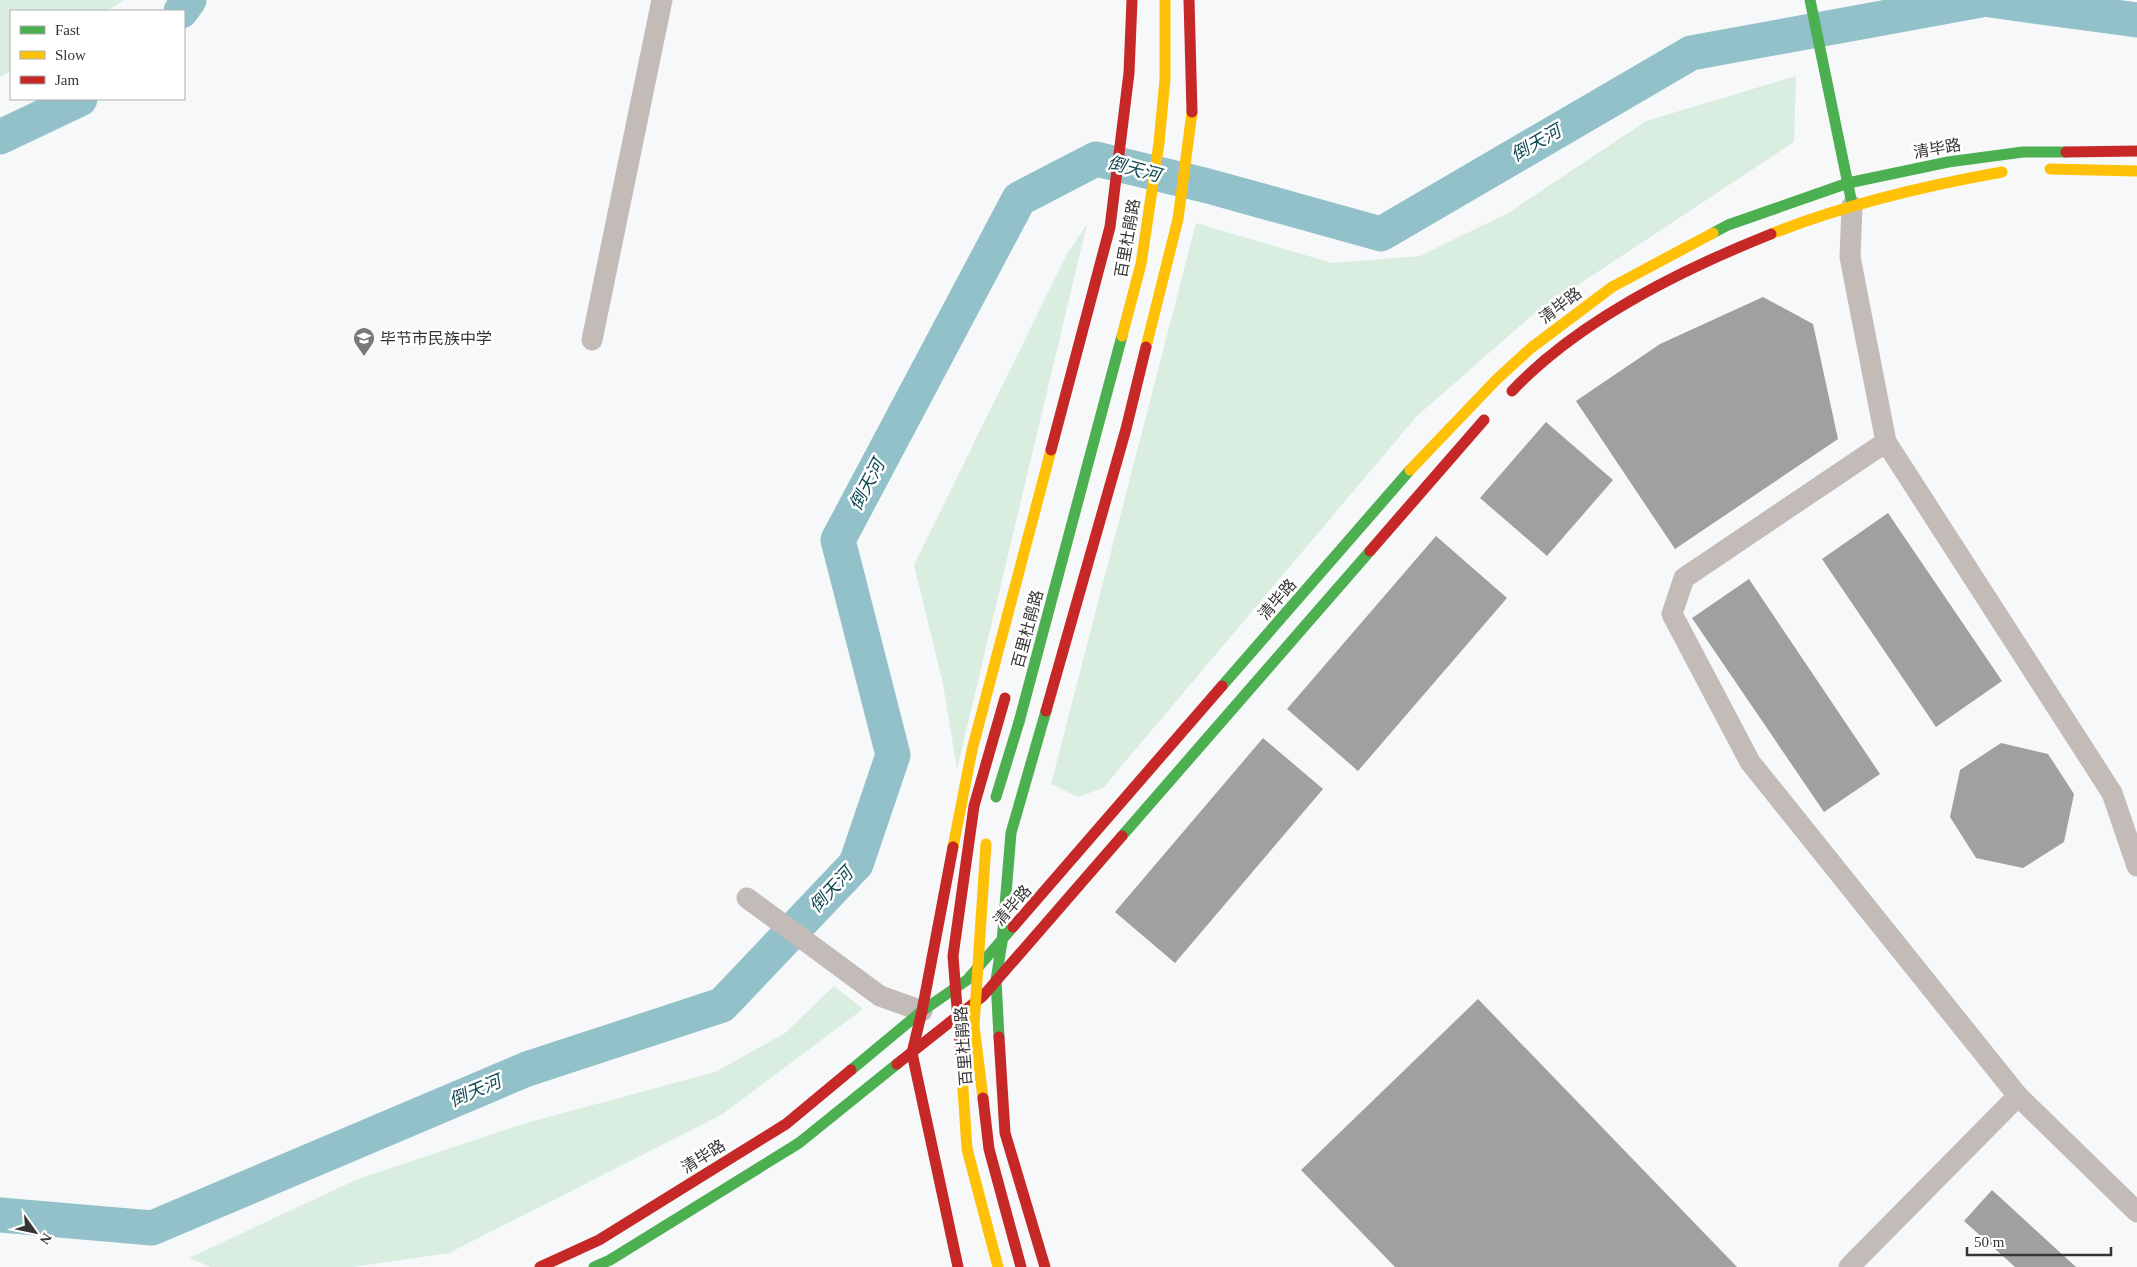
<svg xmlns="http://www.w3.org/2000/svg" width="2137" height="1267" font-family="'Times New Roman','Noto Sans SC',serif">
<rect width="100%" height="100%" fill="#f7f8f9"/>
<g fill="#daede1">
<path d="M0 0H124L107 11H11V71L0 77Z"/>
<path d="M1796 76 1794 142 1531 316 1416 417 1103 788 1078 797 1051 784 1196 223 1332 263 1420 256 1508 213 1646 121Z"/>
<path d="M1087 224 957 769 943 684 914 565 1067 254Z"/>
<path d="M834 986 863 1009 721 1115 449 1253 353 1267H211L189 1258 358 1179 526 1123 715 1072 785 1033Z"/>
</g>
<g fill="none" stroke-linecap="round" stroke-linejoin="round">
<g stroke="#92c1c9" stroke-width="35">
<path d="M1990 0 2137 20"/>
<path d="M181 11 189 0"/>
<path d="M0 137 80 99"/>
<path d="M0 1215 152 1228 527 1069 722 1005 856 864 893 755 838 540 1019 199 1096 159 1208 186 1381 234 1691 53 1981 0"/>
</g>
</g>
<g fill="#9fa0a1">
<path d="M1763 297 1813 324 1838 439 1675 549 1576 401 1660 344Z"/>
<path d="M1546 422 1613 480 1547 556 1480 498Z"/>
<path d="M1888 513 2002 681 1936 727 1822 559Z"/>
<path d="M1436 536 1507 598 1358 771 1287 709Z"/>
<path d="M1749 579 1880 774 1824 812 1692 618Z"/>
<path d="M1263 738 1323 789 1175 963 1115 912Z"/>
<path d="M2001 743 2048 754 2074 794 2064 842 2023 868 1976 858 1950 817 1960 770Z"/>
<path d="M1478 999 1737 1267H1395L1301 1170Z"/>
<path d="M1992 1190 2076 1267H2015L1964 1221Z"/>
</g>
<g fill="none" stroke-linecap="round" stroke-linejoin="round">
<g stroke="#c2bbb8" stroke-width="21">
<path d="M1852 206 1850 257 1886 442 2112 793 2137 866"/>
<path d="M592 340 662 0"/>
<path d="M1886 442 1684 578 1672 614 1750 762 2018 1096 2137 1212"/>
<path d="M747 898 880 996 922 1011"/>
<path d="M1849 1267 2018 1096"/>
</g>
<g stroke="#4caf50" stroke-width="11">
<path d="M1810 0 1851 199"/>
<path d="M1713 233 1728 225 1848 183 1948 162 2023 152H2066"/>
<path d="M1222 686 1410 470"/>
<path d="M1019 722 1122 336"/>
<path d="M1122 836 1370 551"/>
<path d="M999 1037 996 980 1002 942 1011 833 1046 711"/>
<path d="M851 1070 922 1011 967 980 1013 927"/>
<path d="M594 1267 610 1260 799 1143 897 1064"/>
</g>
<g stroke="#ffc107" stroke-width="11">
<path d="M2050 169 2137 171"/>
<path d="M1771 234C1846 204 1923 186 2002 172"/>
<path d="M1122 336 1141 264 1159 143 1165 79V0"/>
<path d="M1146 347 1178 219 1192 112"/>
<path d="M1410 470 1497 379 1531 348 1612 287 1713 233"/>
<path d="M953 847 972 750 1051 450"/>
</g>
<g stroke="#c62828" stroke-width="11">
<path d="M1189 0 1192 112"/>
<path d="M2066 152 2137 151"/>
<path d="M1512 391C1578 321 1683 269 1771 234"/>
<path d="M1051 450 1110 227 1129 73 1132 0"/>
<path d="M1370 551 1484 420"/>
<path d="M1046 711 1126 429 1146 347"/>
<path d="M953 847 922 1011 912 1053 958 1267"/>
<path d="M1013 927 1222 686"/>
<path d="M999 1037 1005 1133 1045 1267"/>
<path d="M897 1064 983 996 1122 836"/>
<path d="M540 1267 599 1240 786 1124 851 1070"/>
</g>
<path stroke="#4caf50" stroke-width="11" d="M996 797 1019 722"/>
<g stroke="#ffc107" stroke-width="11">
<path d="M961 1059 967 1149 998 1267"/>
<path d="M983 1098 974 1026 986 844"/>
</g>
<g stroke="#c62828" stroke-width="11">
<path d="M961 1059 953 956 974 806 1005 698"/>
<path d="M983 1098 989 1149 1021 1267"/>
</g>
</g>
<defs>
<g id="school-pin" transform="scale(1.125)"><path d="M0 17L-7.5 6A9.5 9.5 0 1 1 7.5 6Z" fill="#79797a" stroke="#fff"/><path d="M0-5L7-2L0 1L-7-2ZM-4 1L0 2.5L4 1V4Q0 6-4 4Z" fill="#fff"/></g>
</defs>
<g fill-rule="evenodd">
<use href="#school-pin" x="364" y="338"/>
</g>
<g text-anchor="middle" stroke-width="5" stroke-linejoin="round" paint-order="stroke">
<g font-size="16" fill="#353536" stroke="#fff">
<text transform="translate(1937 148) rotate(-10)" y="6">清毕路</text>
<text transform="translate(1127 238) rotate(-80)" y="6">百里杜鹃路</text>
<text transform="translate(1560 305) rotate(-37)" y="6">清毕路</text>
<text transform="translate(1277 599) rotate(-49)" y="6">清毕路</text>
<text transform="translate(1027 629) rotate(-75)" y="6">百里杜鹃路</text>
<text transform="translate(1012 905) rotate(-49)" y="6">清毕路</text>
<text transform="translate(963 1046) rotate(-94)" y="6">百里杜鹃路</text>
<text transform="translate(703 1156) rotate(-32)" y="6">清毕路</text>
</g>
<g font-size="16" fill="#353536" stroke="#fff" text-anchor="start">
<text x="380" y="344">毕节市民族中学</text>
</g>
<g font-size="18" font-style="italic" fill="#114e55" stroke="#fff">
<text transform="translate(1536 143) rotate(-30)" y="6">倒天河</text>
<text transform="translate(1134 169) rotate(15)" y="6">倒天河</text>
<text transform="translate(867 485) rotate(-62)" y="6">倒天河</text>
<text transform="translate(831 890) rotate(-47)" y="6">倒天河</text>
<text transform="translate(475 1091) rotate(-23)" y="6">倒天河</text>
</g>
</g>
<rect x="10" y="10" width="175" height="90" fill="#ffffff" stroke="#aeaeaf"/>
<rect x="20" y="26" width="25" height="8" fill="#4caf50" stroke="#aeaeaf"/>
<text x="55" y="35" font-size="15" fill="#353536">Fast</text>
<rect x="20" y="51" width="25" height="8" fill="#ffc107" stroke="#aeaeaf"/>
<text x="55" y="60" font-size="15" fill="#353536">Slow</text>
<rect x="20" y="76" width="25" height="8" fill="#c62828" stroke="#aeaeaf"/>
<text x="55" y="85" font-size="15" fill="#353536">Jam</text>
<g transform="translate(35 1232) rotate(123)" stroke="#ffffff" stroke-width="4" paint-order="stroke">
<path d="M0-4L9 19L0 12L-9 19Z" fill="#353536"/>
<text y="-8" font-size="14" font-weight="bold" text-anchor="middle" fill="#353536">N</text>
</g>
<path d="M1967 1247v8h144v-8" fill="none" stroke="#353536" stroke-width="2.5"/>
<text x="1974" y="1247" font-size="15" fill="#353536" stroke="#ffffff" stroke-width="4" paint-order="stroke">50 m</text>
</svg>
